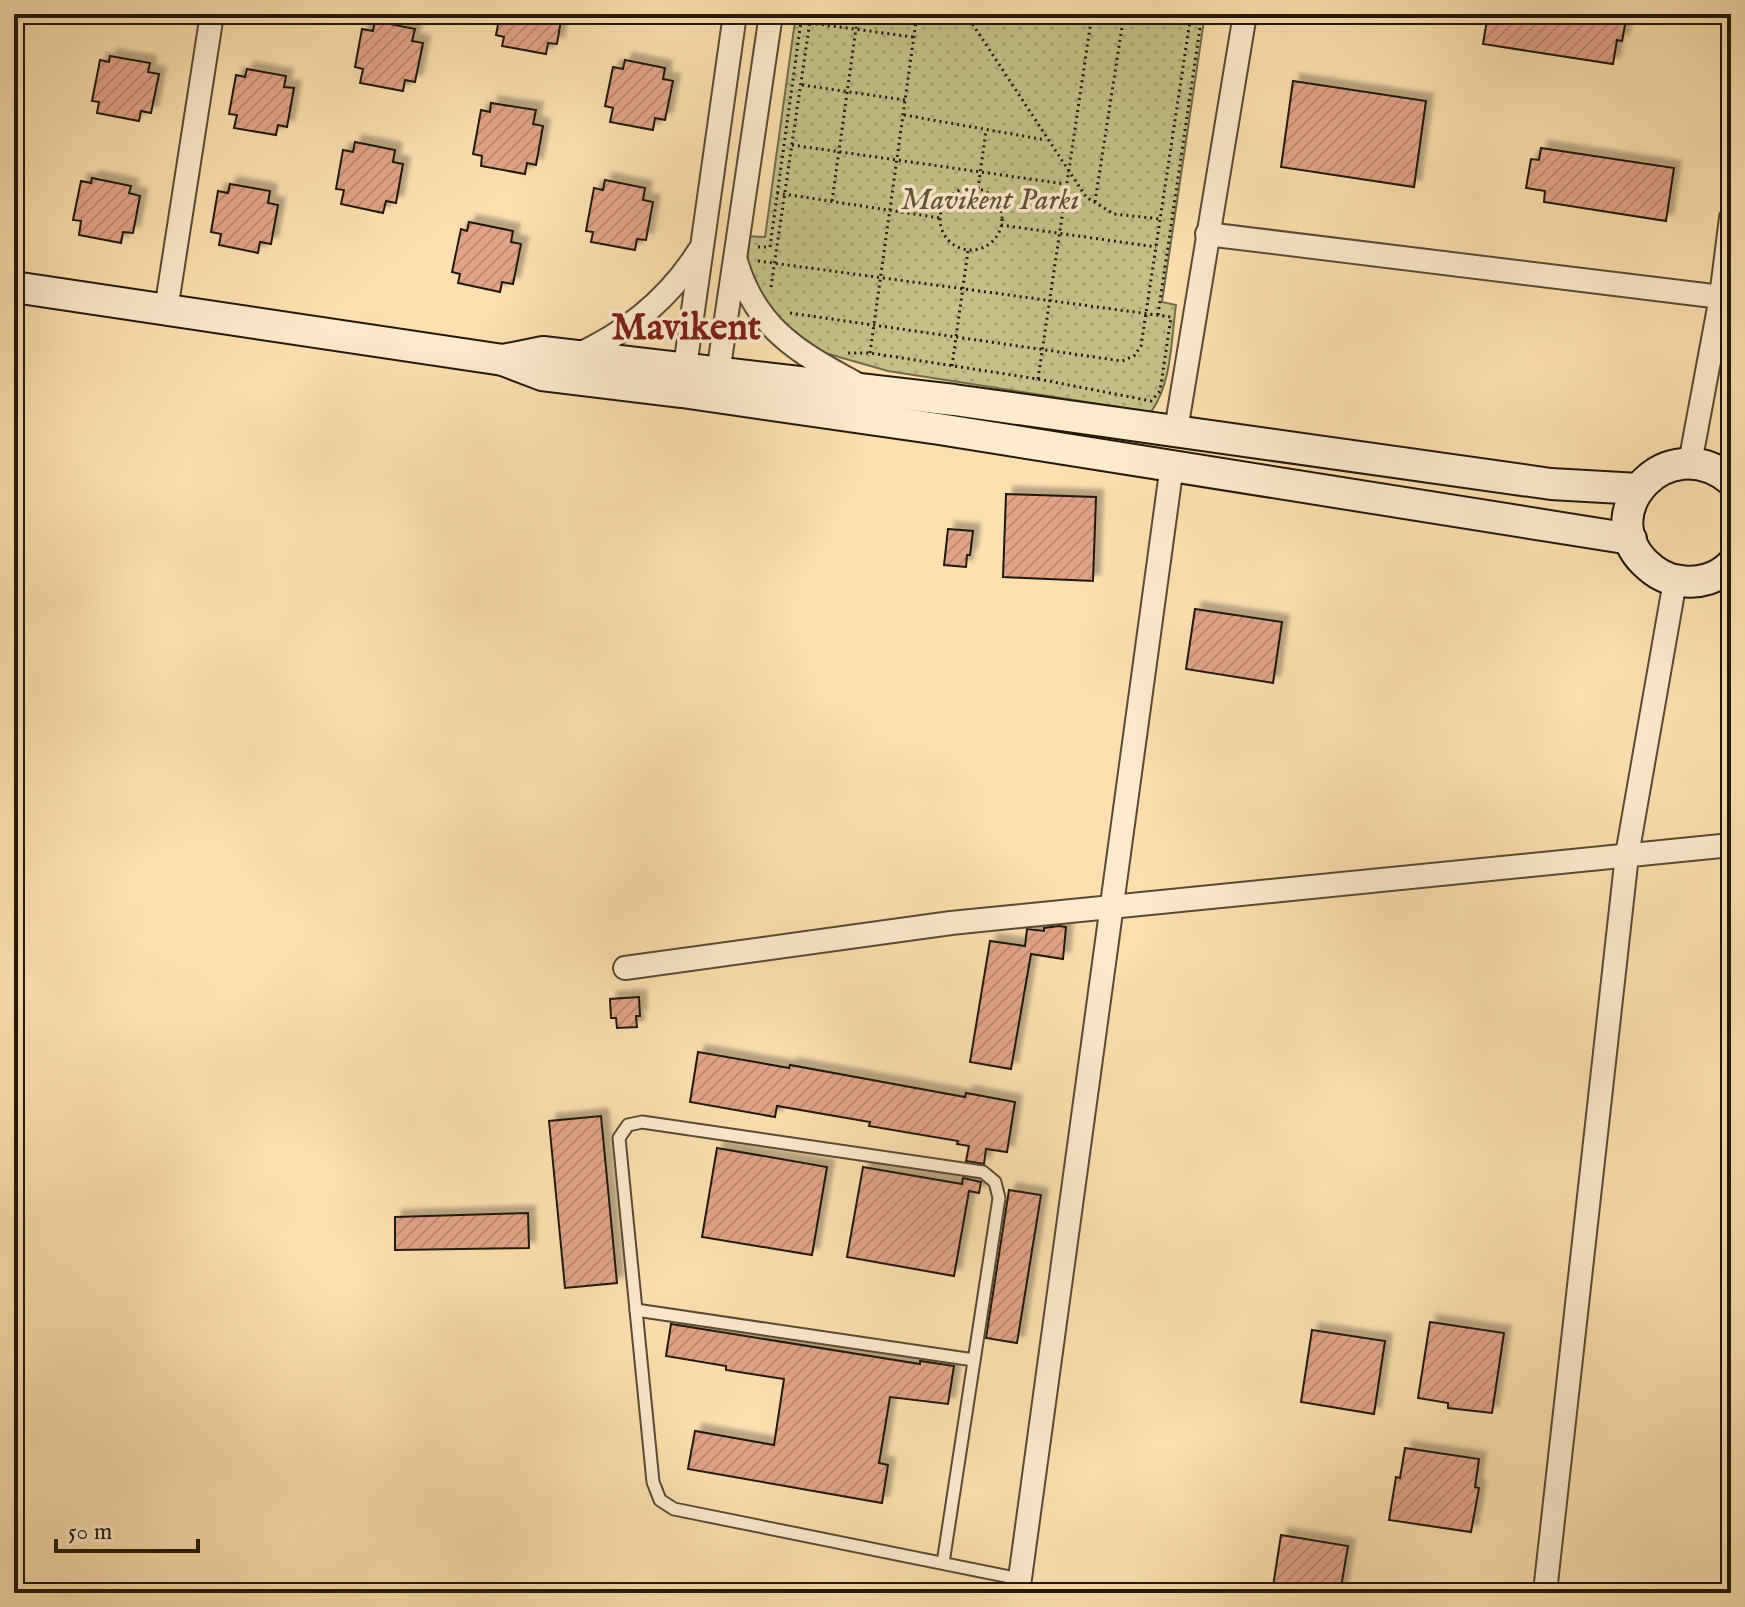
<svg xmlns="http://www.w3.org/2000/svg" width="1745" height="1607" font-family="'IM FELL English',serif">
<defs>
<pattern id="park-dots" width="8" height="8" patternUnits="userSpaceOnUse" patternTransform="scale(2)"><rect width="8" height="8" fill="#c4c088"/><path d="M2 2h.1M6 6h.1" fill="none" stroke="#a8a474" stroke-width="1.8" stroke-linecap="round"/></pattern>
<pattern id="building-hatch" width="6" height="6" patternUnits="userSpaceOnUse" patternTransform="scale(2)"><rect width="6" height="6" fill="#e0a488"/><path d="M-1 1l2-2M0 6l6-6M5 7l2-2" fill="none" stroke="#c08c74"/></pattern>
<filter id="shadow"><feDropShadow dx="7" dy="-7" stdDeviation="2" flood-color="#0004"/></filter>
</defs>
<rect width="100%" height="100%" fill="#fddfb0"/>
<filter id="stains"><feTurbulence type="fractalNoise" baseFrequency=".0025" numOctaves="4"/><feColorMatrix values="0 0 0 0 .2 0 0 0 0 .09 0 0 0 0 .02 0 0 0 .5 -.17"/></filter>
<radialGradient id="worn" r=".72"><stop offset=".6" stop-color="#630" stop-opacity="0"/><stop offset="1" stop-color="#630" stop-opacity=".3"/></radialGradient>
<path fill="url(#park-dots)" stroke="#746c48" stroke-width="2" d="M796 14H1205L1162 302 1176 305C1171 340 1172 383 1151 412L888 371 804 347 763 314 747 270 748 236 765 237Z"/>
<g fill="url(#building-hatch)" stroke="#241807" stroke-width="2" filter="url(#shadow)">
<path d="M500 14H562L557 44 548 43 546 54 502 46 504 37 496 35Z"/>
<path d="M1488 14H1627L1622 41 1617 40 1613 64 1483 44Z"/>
<path d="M375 21 415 29 412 41 423 43 415 82 405 80 403 91 360 83 363 69 355 67 362 29 373 31Z"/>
<path d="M110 56 150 63 148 72 159 74 151 113 141 111 139 121 97 113 99 102 92 101 100 60 109 62Z"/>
<path d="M625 60 665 68 663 79 673 81 665 120 655 118 653 130 610 122 613 108 605 106 613 67 623 69Z"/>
<path d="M247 69 286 76 284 87 294 88 287 127 278 125 276 135 234 128 237 115 229 114 236 75 245 77Z"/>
<path d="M1293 81 1426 101 1414 187 1281 167Z"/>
<path d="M491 103 536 110 533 124 543 126 536 165 527 163 525 174 481 166 482 156 473 154 481 110 490 112Z"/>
<path d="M355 142 395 150 393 162 403 164 396 203 386 201 383 213 341 204 344 190 336 189 343 150 353 152Z"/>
<path d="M1541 148 1674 168 1666 221 1544 202 1545 191 1526 188 1531 159 1539 160Z"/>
<path d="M92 178 131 186 129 193 140 196 133 233 123 232 121 243 79 235 81 221 73 220 81 181 91 183Z"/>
<path d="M605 180 645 188 643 200 653 202 646 240 637 239 635 250 591 242 593 232 586 231 594 188 603 190Z"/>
<path d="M230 184 270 191 268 203 278 205 271 244 260 242 258 253 219 245 221 234 211 232 218 191 228 193Z"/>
<path d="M469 222 513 231 511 242 521 244 513 284 502 282 500 292 458 283 460 274 452 272 461 229 467 231Z"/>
<path d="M1006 494 1096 497 1093 581 1003 577Z"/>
<path d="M948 529 973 531 970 555H967L966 567 944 565Z"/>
<path d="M1195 609 1282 622 1273 683 1186 669Z"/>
<path d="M1059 926 1066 927 1063 959 1031 954 1011 1069 970 1062 990 941 1025 946 1027 929 1044 931V928Z"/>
<path d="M639 997 640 1016H636L637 1027 617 1028 616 1018H611L610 999Z"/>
<path d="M698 1052 789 1068 790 1065 965 1097 966 1093 1015 1102 1007 1152 986 1149 984 1164 966 1161 969 1146 957 1144 958 1141 869 1126 870 1122 777 1106 775 1117 690 1102Z"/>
<path d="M601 1116 617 1283 565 1288 549 1121Z"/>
<path d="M717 1148 827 1167 812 1255 702 1237Z"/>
<path d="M863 1167 962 1184 963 1178 981 1182 979 1193 969 1191 954 1276 847 1257Z"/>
<path d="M1009 1190 1041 1195 1017 1343 986 1338Z"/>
<path d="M528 1213 529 1248 395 1250V1217Z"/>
<path d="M1430 1322 1504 1333 1492 1413 1448 1408V1403L1418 1398Z"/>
<path d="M671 1324 920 1364V1361L954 1366 948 1404 890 1397 879 1463 888 1465 882 1503 688 1469 695 1431 774 1445 784 1379 726 1370V1366L666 1356Z"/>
<path d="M1312 1330 1385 1341 1374 1414 1301 1402Z"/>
<path d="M1405 1448 1479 1459 1475 1487 1479 1488 1471 1532 1389 1520 1396 1477 1400 1478Z"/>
<path d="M1281 1535 1348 1546 1340 1593H1272Z"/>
</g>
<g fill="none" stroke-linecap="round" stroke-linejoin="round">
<g stroke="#5a4a31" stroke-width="15">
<g id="service">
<path d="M636 1310 974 1360"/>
<path d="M943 1563 999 1198 995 1182 983 1172 642 1122 628 1125 619 1138 653 1482 660 1500 674 1509 1020 1579"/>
</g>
</g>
<g stroke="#5a4a31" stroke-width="26">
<g id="minor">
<path d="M1207 234 1721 297"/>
<path d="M736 261C755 327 797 352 855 383"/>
<path d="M166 310 212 14"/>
<path d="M575 356C627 333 668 300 699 251"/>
<path d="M683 381 735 14"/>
<path d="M716 387 771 14"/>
<path d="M1176 430 1245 14"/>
<path d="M1690 463 1721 297 1731 218"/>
<path d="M625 968 951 923 1731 845"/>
<path d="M1545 1592 1627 855 1675 581"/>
<path d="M1018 1593 1172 465"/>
</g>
</g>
<g stroke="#241807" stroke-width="34">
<g id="secondary">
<path d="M14 287 503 360 542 375 682 392 939 429 1631 539"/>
<path d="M503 360 543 352 954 400 1551 484 1639 489"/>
<path d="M1731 480C1666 428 1594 512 1644 562 1654 572 1666 580 1681 581 1699 584 1718 578 1731 565"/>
</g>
</g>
<g stroke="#241807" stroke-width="3" stroke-dasharray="2 4" stroke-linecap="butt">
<path d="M966 14 1086 197 1114 214 1161 219"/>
<path d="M810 23 913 37"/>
<path d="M802 85 905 100"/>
<path d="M904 115 1046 140"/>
<path d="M792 145 1065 184"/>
<circle cx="971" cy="219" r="31"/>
<path d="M978 189 986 130"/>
<path d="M777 193 940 218"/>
<path d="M832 201 858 14"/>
<path d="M1095 202 1124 14"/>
<path d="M1001 225 1156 247"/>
<path d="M758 247H770L802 14"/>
<path d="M758 261 1171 317 1160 391 1151 401 1038 379 870 353H845"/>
<path d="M771 287 811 14"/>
<path d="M790 313 1122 361 1134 356 1141 346 1191 14"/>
<path d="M1158 315 1202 14"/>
<path d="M870 353 917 14"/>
<path d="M952 366 968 251"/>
<path d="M1038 379 1092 14"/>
</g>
<use href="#service" stroke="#feeacc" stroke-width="11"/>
<use href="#minor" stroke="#feeacc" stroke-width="22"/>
<use href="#secondary" stroke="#feeacc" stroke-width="30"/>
</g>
<g text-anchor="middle" stroke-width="7" stroke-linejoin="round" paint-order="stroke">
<g font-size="30" font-style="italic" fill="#5c5334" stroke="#feeacc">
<text x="990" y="209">Mavikent Parkı</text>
</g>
<g font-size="38" font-weight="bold" fill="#7a1f14" stroke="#feeacc">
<text x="686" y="339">Mavikent</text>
</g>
</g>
<rect width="1745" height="1607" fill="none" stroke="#fddfb0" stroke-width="48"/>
<rect x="16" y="16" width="1713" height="1575" fill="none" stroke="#241807" stroke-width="4"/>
<rect x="24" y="24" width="1697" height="1559" fill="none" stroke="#241807" stroke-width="2"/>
<path d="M56 1539v12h142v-12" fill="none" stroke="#241807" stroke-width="4"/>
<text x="68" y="1539" font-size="24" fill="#241807" stroke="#feeacc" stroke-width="6" paint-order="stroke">50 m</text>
<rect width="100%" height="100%" filter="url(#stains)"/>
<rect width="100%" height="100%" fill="url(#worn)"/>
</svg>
